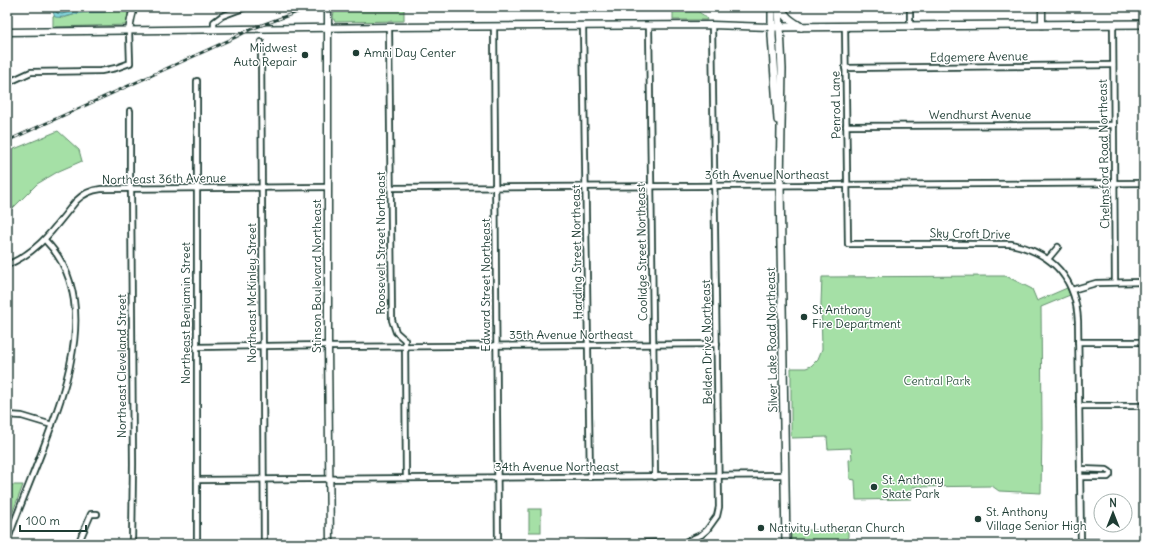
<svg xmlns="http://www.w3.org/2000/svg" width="1151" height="551" font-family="Delius,sans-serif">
<rect width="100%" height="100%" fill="#fff"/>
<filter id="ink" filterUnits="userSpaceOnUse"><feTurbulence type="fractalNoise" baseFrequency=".025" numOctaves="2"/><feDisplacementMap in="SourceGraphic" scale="8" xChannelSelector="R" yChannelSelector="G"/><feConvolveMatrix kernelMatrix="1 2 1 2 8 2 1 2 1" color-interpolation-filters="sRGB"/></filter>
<g filter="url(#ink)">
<g fill="#a5e0a6" stroke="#628e6d">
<path d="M113 7H128L127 25 53 27V16L63 18 80 13 105 12 111 10Z"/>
<path d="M335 7H404V21L335 22 333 17Z"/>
<path d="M673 7H696C698 15 705 13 707 20H673Z"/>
<path d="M58 131 79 150 82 161 59 171 37 184 7 214V152Z"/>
<path d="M991 276H1006L1032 289 1037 301 1067 288 1070 295 1041 307 1042 427 1041 493 999 491 992 486 912 487 911 499 856 500 855 480 850 479 849 460 852 459 851 448 828 449 827 437 792 438 791 436V368H806L811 366 818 359 822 349 821 303 822 277Z"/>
<path d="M7 485H23L7 527Z"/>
<rect x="529" y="509" width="12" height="23"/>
<rect x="791" y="530" width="57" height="14"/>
</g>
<path fill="#83d4db" stroke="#5b9898" d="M51 7H113L111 10C101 14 90 11 80 13 71 15 64 18 55 17Z"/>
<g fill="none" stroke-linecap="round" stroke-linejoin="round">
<path stroke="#477977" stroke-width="1" d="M55 7 57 13 62 14 80 9 107 7"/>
<g stroke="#1f3d34" stroke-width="8">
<g id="minor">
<path d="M910 7V26"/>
<path d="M1113 25 1115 282"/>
<path d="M583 26 590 477"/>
<path d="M649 26 655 477"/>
<path d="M845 26 848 244H1011C1053 253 1076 279 1078 321L1081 544"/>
<path d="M389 27 392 320 396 332 405 340 406 478"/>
<path d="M494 27 498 544"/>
<path d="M214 30V22L222 16 246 7"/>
<path d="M261 42 264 544"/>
<path d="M845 68 1113 65"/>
<path d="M197 81V544"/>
<path d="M7 83 31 72 101 71 116 68 130 63 129 31"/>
<path d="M846 126 1114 125"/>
<path d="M391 188 1144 183"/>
<path d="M130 189V111"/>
<path d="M131 189 133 464 132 544"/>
<path d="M1048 259 1058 247"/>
<path d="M7 265C40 251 54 228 76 201 83 194 91 190 101 189L328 187"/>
<path d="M1072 290 1096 283 1144 282"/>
<path d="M1078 342H1144"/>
<path d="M196 347 328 345"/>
<path d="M328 347 717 344"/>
<path d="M1079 406H1144"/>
<path d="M7 415 22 416 52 425"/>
<path d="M1080 469 1107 470 1110 472V475L1108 477H1080"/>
<path d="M197 480 784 475"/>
<path d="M7 542C18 510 32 478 44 446 68 383 100 296 45 240"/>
<path d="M1081 542H1144"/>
<path d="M78 544 91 514H97"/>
<path d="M586 544 685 542 701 535 707 530 717 516 719 507 712 25"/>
</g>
</g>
<g stroke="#1f3d34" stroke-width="9">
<g id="tertiary">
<path d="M328 7V347L330 544"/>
<path d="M1042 7V25"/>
<path d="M129 31 131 19 134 7"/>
<path d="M7 32 389 27 712 25 772 27"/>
</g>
</g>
<g stroke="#1f3d34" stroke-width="10">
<g id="secondary">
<path d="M772 7V36L778 120"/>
<path d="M779 7 782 69 780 185 786 544"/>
<path d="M781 7C785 18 792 21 801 27"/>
<path d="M772 27 1144 24"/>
</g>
</g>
<use href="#minor" stroke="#fff" stroke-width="4.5"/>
<use href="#tertiary" stroke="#fff" stroke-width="6"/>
<use href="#secondary" stroke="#fff" stroke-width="7"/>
<g stroke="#1f3d34" stroke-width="3">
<path id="rail" d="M7 141 236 37 251 29 311 7"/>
</g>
<use href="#rail" stroke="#fff" stroke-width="1.5" stroke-dasharray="4.5" stroke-linecap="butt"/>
</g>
</g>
<g fill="#1f3d34" stroke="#fff" stroke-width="1.5">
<circle cx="356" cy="53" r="4"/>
<circle cx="305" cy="55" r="4"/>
<circle cx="804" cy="317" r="4"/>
<circle cx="874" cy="487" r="4"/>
<circle cx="978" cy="519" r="4"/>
<circle cx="761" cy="528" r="4"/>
</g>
<g text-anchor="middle" stroke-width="3" stroke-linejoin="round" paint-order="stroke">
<g font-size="12" fill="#1f3d34" stroke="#fff" text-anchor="start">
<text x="297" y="52" text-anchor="end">Miidwest<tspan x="297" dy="14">Auto Repair</tspan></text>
<text x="364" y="57">Amni Day Center</text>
<text x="812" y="314">St Anthony<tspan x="812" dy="14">Fire Department</tspan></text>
<text x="882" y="484">St. Anthony<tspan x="882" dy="14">Skate Park</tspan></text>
<text x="986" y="516">St. Anthony<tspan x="986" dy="14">Village Senior High</tspan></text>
<text x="769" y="532">Nativity Lutheran Church</text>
</g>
<g font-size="12" fill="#1f3d34" stroke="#fff">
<text transform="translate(979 57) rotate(-1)" y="4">Edgemere Avenue</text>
<text transform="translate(836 105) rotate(-91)" y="4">Penrod Lane</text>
<text x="980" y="119">Wendhurst Avenue</text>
<text transform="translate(1104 154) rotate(-91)" y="4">Chelmsford Road Northeast</text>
<text x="767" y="179">36th Avenue Northeast</text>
<text transform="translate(164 179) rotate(-1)" y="4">Northeast 36th Avenue</text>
<text transform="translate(970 234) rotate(1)" y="4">Sky Croft Drive</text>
<text transform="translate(381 243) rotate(-90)" y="4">Roosevelt Street Northeast</text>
<text transform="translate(577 252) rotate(-91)" y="4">Harding Street Northeast</text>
<text transform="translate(642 252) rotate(-91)" y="4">Coolidge Street Northeast</text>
<text transform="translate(317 276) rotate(-90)" y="4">Stinson Boulevard Northeast</text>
<text transform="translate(486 285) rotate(-90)" y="4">Edward Street Northeast</text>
<text transform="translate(252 293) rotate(-90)" y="4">Northeast McKinley Street</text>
<text transform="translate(186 313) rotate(-90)" y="4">Northeast Benjamin Street</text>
<text x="571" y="339">35th Avenue Northeast</text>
<text transform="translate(772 340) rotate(-91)" y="4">Silver Lake Road Northeast</text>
<text transform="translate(707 342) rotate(-91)" y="4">Belden Drive Northeast</text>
<text transform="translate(122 366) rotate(-90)" y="4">Northeast Cleveland Street</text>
<text x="557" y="471">34th Avenue Northeast</text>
</g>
<g font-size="12" fill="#3a5e4b" stroke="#fff">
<text x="937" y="385">Central Park</text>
</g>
</g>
<rect width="1151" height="551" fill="none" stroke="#fff" stroke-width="24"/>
<rect x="12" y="12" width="1127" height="527" fill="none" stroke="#1f3d34" stroke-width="1.5" filter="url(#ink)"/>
<g transform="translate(1113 513)"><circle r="19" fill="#ffffff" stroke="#a5b1ae"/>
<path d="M0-3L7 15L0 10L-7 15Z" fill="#1f3d34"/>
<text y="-6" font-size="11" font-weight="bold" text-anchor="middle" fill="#1f3d34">N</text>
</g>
<path d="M20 525v6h66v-6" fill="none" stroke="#1f3d34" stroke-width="2"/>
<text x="26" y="525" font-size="12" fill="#1f3d34" stroke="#ffffff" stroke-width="3" paint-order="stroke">100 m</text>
</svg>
